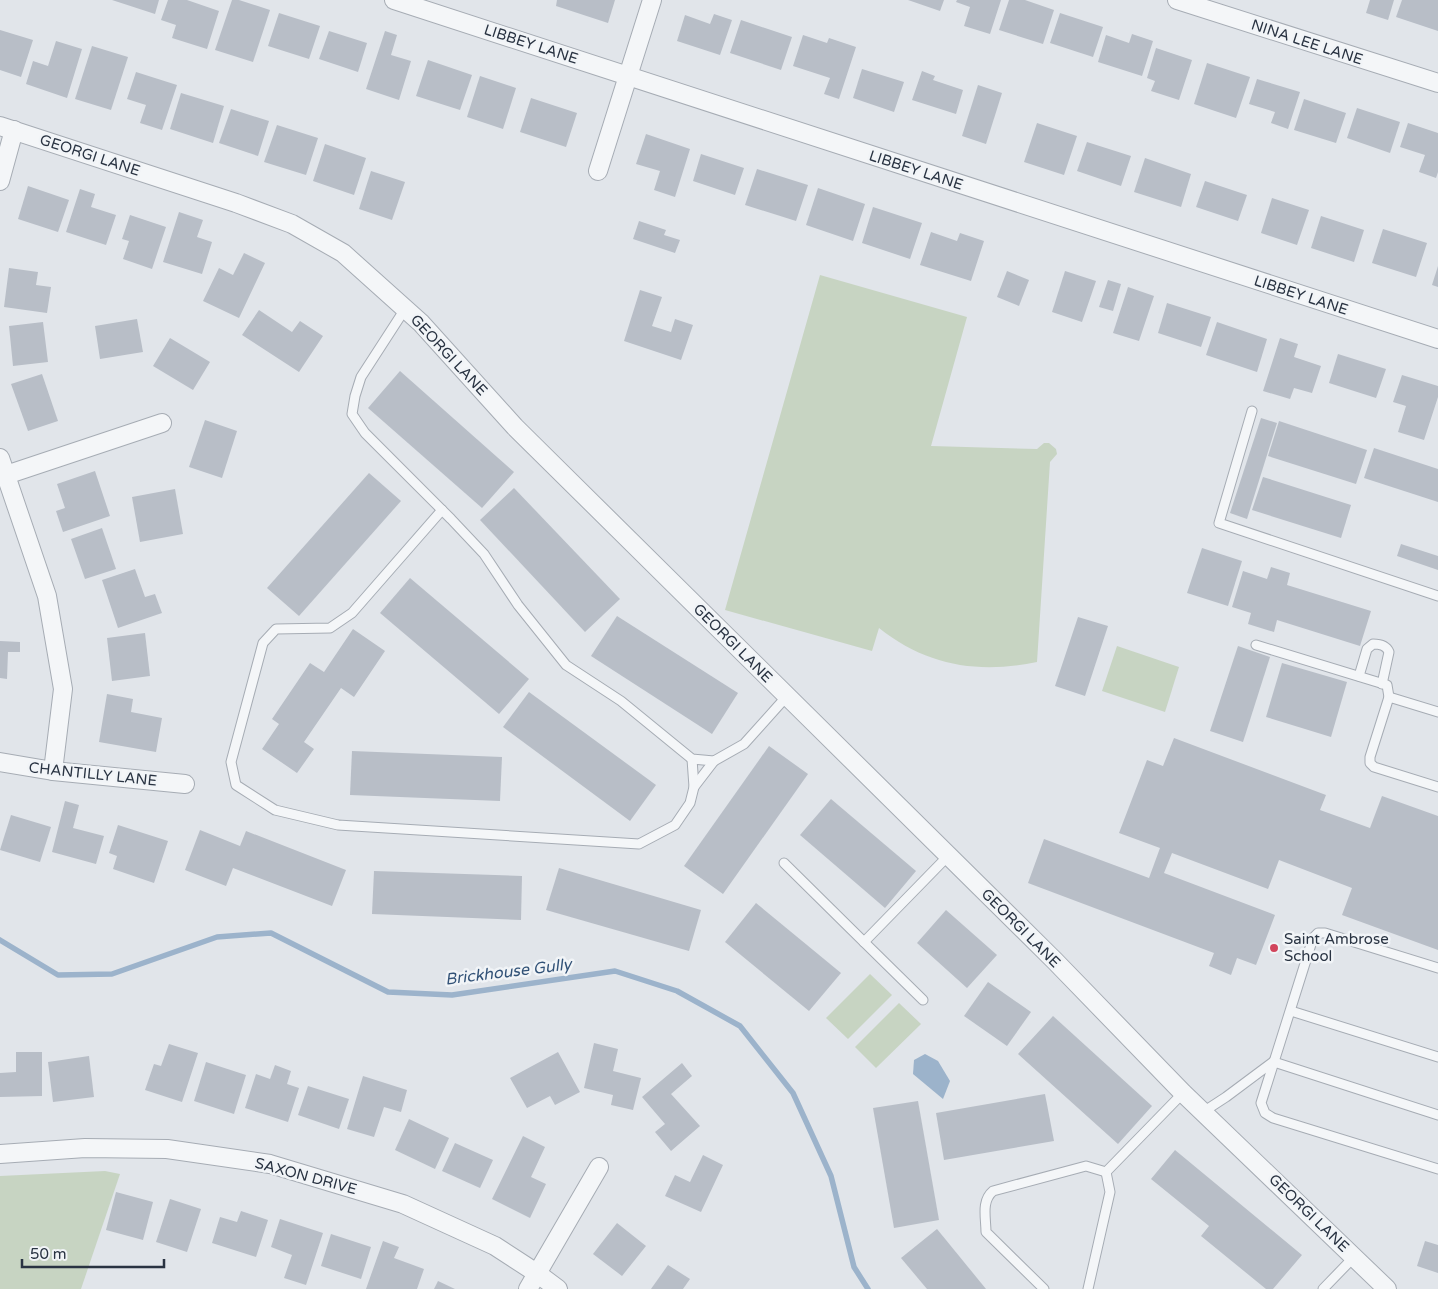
<svg xmlns="http://www.w3.org/2000/svg" width="1438" height="1289" font-family="'Varela Round',sans-serif">
<rect width="100%" height="100%" fill="#e1e5ea"/>
<g fill="#c7d4c2">
<path d="M820 275 967 317 931 446 1037 449 1044 443H1049L1056 449 1057 454 1050 462 1037 662C978 674 927 666 879 628L872 651 725 610Z"/>
<path d="M1117 646 1179 667 1165 712 1102 691Z"/>
<path d="M870 974 892 995 848 1039 826 1018Z"/>
<path d="M899 1003 921 1024 876 1068 855 1047Z"/>
<path d="M105 1171 120 1174 81 1289H0V1176Z"/>
</g>
<path fill="#9cb3cb" d="M925 1054 938 1061 950 1081 943 1099 913 1074 914 1060Z"/>
<g fill="none" stroke-linecap="round" stroke-linejoin="round">
<path stroke="#9cb3cb" stroke-width="5.5" d="M0 940 58 975 112 974 217 937 271 933 388 992 452 995 615 971 677 991 740 1026 793 1093 831 1176 854 1267 868 1289"/>
</g>
<g fill="#b8bec7">
<path d="M112 0H159L155 14Z"/>
<path d="M168 0H187L219 11 207 49 172 38 176 25 161 20Z"/>
<path d="M232 0H239L270 10 253 62 215 50Z"/>
<path d="M557 0H615L608 23 556 6Z"/>
<path d="M908 0H944L940 11Z"/>
<path d="M957 0H1001L990 34 964 26 970 7 956 2Z"/>
<path d="M1009 0H1025L1054 10 1043 44 999 30Z"/>
<path d="M1370 0H1394L1388 20 1366 13Z"/>
<path d="M1402 0H1438V31L1396 17Z"/>
<path d="M279 13 320 26 309 59 268 46Z"/>
<path d="M1060 13 1103 27 1093 57 1050 43Z"/>
<path d="M714 14 732 20 720 55 677 41 685 15 710 24Z"/>
<path d="M741 20 792 37 781 70 730 53Z"/>
<path d="M0 30 33 40 21 77 0 70Z"/>
<path d="M329 31 367 43 358 72 319 59Z"/>
<path d="M385 31 397 35 391 55 411 61 399 100 366 89Z"/>
<path d="M1132 34 1153 41 1142 76 1098 62 1106 35 1129 43Z"/>
<path d="M803 35 827 43 829 38 856 47 839 99 824 94 830 78 793 66Z"/>
<path d="M56 41 82 49 67 98 26 84 33 61 48 66Z"/>
<path d="M92 46 128 57 111 110 75 99Z"/>
<path d="M1156 48 1192 60 1179 100 1151 91 1155 81 1147 78Z"/>
<path d="M428 60 472 75 460 110 416 96Z"/>
<path d="M1207 63 1250 77 1236 118 1194 104Z"/>
<path d="M862 69 904 82 894 112 853 98Z"/>
<path d="M922 71 935 76 933 80 963 90 956 114 912 100Z"/>
<path d="M136 72 177 85 162 130 140 123 146 105 127 99Z"/>
<path d="M480 76 516 88 503 129 467 117Z"/>
<path d="M1257 79 1300 92 1288 129 1271 123 1275 112 1249 104Z"/>
<path d="M978 85 1002 93 986 144 962 136Z"/>
<path d="M181 93 224 106 213 143 170 129Z"/>
<path d="M531 98 577 113 566 147 520 132Z"/>
<path d="M1304 99 1346 113 1336 143 1294 130Z"/>
<path d="M1357 108 1400 122 1390 153 1347 138Z"/>
<path d="M231 109 269 121 258 156 219 143Z"/>
<path d="M1037 123 1077 136 1064 175 1024 162Z"/>
<path d="M1408 123 1438 133V172L1436 178 1419 172 1425 155 1400 147Z"/>
<path d="M277 125 318 138 306 175 264 162Z"/>
<path d="M646 134 690 149 675 197 654 190 660 171 636 164Z"/>
<path d="M1087 142 1131 156 1121 186 1077 171Z"/>
<path d="M325 144 366 158 354 195 313 181Z"/>
<path d="M701 154 744 168 735 195 693 181Z"/>
<path d="M1145 158 1191 174 1181 207 1134 192Z"/>
<path d="M757 169 808 185 796 221 745 205Z"/>
<path d="M371 171 405 182 392 220 359 209Z"/>
<path d="M1205 181 1247 195 1238 221 1196 207Z"/>
<path d="M28 186 69 200 58 232 18 219Z"/>
<path d="M818 188 865 204 853 241 806 225Z"/>
<path d="M80 189 95 194 91 207 116 215 106 245 66 232Z"/>
<path d="M1272 198 1309 210 1297 245 1261 233Z"/>
<path d="M873 207 922 223 910 259 862 243Z"/>
<path d="M179 212 203 220 197 237 212 242 202 274 163 262Z"/>
<path d="M130 215 166 227 152 269 123 259 129 241 122 239Z"/>
<path d="M1321 216 1364 230 1354 262 1311 248Z"/>
<path d="M639 221 666 230 664 235 680 240 675 253 633 239Z"/>
<path d="M1383 229 1427 243 1416 277 1372 263Z"/>
<path d="M931 232 957 241 960 233 984 241 971 281 920 265Z"/>
<path d="M244 253 265 263 239 318 203 301 219 268 233 275Z"/>
<path d="M1438 266V287L1432 285Z"/>
<path d="M9 268 38 272 36 285 51 287 47 313 4 307Z"/>
<path d="M1007 271 1029 280 1019 306 997 297Z"/>
<path d="M1065 271 1096 281 1082 322 1052 312Z"/>
<path d="M1108 280 1121 284 1113 311 1099 307Z"/>
<path d="M1128 287 1154 296 1139 341 1113 333Z"/>
<path d="M640 290 662 297 652 326 671 332 675 319 693 325 681 360 624 341Z"/>
<path d="M1167 303 1211 317 1201 347 1158 333Z"/>
<path d="M259 310 292 332 300 321 323 336 299 372 242 335Z"/>
<path d="M137 319 143 352 100 359 95 326Z"/>
<path d="M43 322 48 362 13 366 9 326Z"/>
<path d="M1217 322 1267 339 1257 372 1206 355Z"/>
<path d="M170 338 210 362 193 390 153 366Z"/>
<path d="M1280 338 1298 344 1294 357 1321 366 1312 393 1294 388 1290 399 1263 391Z"/>
<path d="M1338 354 1386 369 1376 398 1329 383Z"/>
<path d="M400 371 514 472 482 508 368 408Z"/>
<path d="M42 374 58 421 28 431 11 384Z"/>
<path d="M1402 375 1438 386V397L1424 440 1398 432 1406 406 1393 402Z"/>
<path d="M1261 418 1277 423 1247 519 1230 513Z"/>
<path d="M205 420 237 431 222 478 189 467Z"/>
<path d="M1279 421 1367 450 1356 484 1268 456Z"/>
<path d="M1374 448 1438 469V502L1364 478Z"/>
<path d="M95 471 110 516 63 532 56 511 65 508 57 484Z"/>
<path d="M369 473 401 501 299 616 267 588Z"/>
<path d="M1263 477 1351 505 1341 538 1252 510Z"/>
<path d="M514 488 620 599 585 632 480 520Z"/>
<path d="M175 489 183 534 140 542 132 497Z"/>
<path d="M102 528 116 569 85 579 71 539Z"/>
<path d="M1401 544 1438 556V570L1397 556Z"/>
<path d="M1202 548 1242 561 1228 606 1187 593Z"/>
<path d="M1271 567 1290 573 1287 585 1371 611 1360 646 1277 620 1274 632 1248 624 1251 613 1232 607 1243 571 1267 579Z"/>
<path d="M135 569 145 597 155 594 162 613 118 628 102 580Z"/>
<path d="M410 578 529 679 499 714 380 613Z"/>
<path d="M617 616 738 693 712 734 591 656Z"/>
<path d="M1078 617 1108 626 1085 696 1055 686Z"/>
<path d="M353 629 385 651 354 697 341 688 304 742 314 749 297 773 262 749 279 724 272 719 310 663 324 672Z"/>
<path d="M145 633 150 676 112 681 107 638Z"/>
<path d="M0 641 20 642V652H8L7 679 0 678Z"/>
<path d="M1238 646 1270 657 1243 742 1210 731Z"/>
<path d="M1282 663 1347 682 1331 737 1266 717Z"/>
<path d="M529 692 656 785 630 821 503 727Z"/>
<path d="M107 694 133 699 131 712 162 718 156 752 99 742Z"/>
<path d="M1174 738 1326 795 1320 810 1370 828 1382 796 1438 816V950L1342 915 1352 888 1279 860 1268 889 1172 853 1164 873 1275 915 1256 965 1237 958 1231 975 1209 966 1214 953 1028 883 1044 839 1149 878 1160 848 1119 833 1147 760 1163 766Z"/>
<path d="M769 746 808 774 723 894 684 866Z"/>
<path d="M352 751 502 757 500 801 350 795Z"/>
<path d="M831 799 916 871 885 908 800 835Z"/>
<path d="M65 801 79 805 73 828 104 836 96 864 52 852Z"/>
<path d="M11 815 51 827 40 862 0 850Z"/>
<path d="M118 825 168 841 154 883 113 869 117 856 109 853Z"/>
<path d="M200 830 240 846 246 831 346 870 332 906 233 868 226 886 185 870Z"/>
<path d="M559 868 701 910 689 951 546 910Z"/>
<path d="M374 871 522 876 521 920 372 914Z"/>
<path d="M756 903 841 973 809 1011 725 942Z"/>
<path d="M946 910 997 955 967 988 917 943Z"/>
<path d="M988 982 1031 1012 1007 1046 964 1016Z"/>
<path d="M1053 1016 1152 1106 1118 1144 1018 1054Z"/>
<path d="M594 1043 618 1049 613 1071 641 1078 633 1110 611 1105 613 1095 584 1088Z"/>
<path d="M169 1044 198 1053 182 1102 145 1090 154 1064 161 1066Z"/>
<path d="M16 1052H42V1096L0 1097V1073L16 1072Z"/>
<path d="M558 1052 580 1092 555 1105 550 1096 527 1108 510 1078Z"/>
<path d="M89 1056 94 1097 53 1102 48 1062Z"/>
<path d="M206 1062 246 1075 234 1114 194 1101Z"/>
<path d="M682 1063 692 1076 671 1094 700 1126 671 1151 655 1132 665 1124 642 1097Z"/>
<path d="M275 1065 291 1071 287 1084 299 1088 288 1122 245 1108 256 1074 270 1079Z"/>
<path d="M363 1076 407 1090 401 1112 384 1107 374 1137 347 1129Z"/>
<path d="M308 1086 349 1099 339 1129 298 1115Z"/>
<path d="M1045 1094 1054 1141 944 1160 936 1113Z"/>
<path d="M918 1101 939 1220 894 1228 873 1108Z"/>
<path d="M409 1119 449 1138 435 1169 395 1150Z"/>
<path d="M523 1136 545 1147 531 1177 546 1184 530 1218 492 1199Z"/>
<path d="M455 1143 493 1160 480 1188 442 1171Z"/>
<path d="M1175 1150 1302 1255 1273 1289H1266L1201 1236 1209 1226 1151 1179Z"/>
<path d="M703 1155 723 1165 701 1212 665 1196 675 1175 690 1182Z"/>
<path d="M116 1192 153 1202 143 1240 106 1230Z"/>
<path d="M170 1199 201 1209 187 1252 156 1242Z"/>
<path d="M241 1211 268 1220 256 1257 212 1243 220 1217 237 1222Z"/>
<path d="M280 1219 323 1233 306 1285 284 1278 292 1255 271 1247Z"/>
<path d="M617 1223 646 1246 622 1276 593 1254Z"/>
<path d="M937 1229 986 1289H927L901 1258Z"/>
<path d="M331 1234 371 1247 361 1279 321 1266Z"/>
<path d="M383 1241 399 1247 394 1258 424 1269 417 1289H366Z"/>
<path d="M1425 1241 1438 1245V1273L1417 1266Z"/>
<path d="M668 1265 690 1279 683 1289H651Z"/>
<path d="M438 1281 455 1289H434Z"/>
</g>
<g fill="none" stroke-linecap="round" stroke-linejoin="round">
<g stroke="#a6acb4" stroke-width="11">
<g id="lane">
<path d="M405 309 361 377 355 396 352 414 365 433 451 519 484 554 518 605 566 665 621 701 692 759 714 761 744 744 787 696"/>
<path d="M1252 411 1219 523 1438 596"/>
<path d="M442 510 352 613 330 628 276 629 263 643 231 762 236 785 275 810 338 825 639 844 675 825 690 803 694 787 692 759"/>
<path d="M1256 645 1387 685 1389 697"/>
<path d="M1359 676 1367 649 1373 644C1380 644 1386 645 1389 652L1382 684"/>
<path d="M1438 712 1389 697 1370 757V763L1374 767 1438 787"/>
<path d="M694 787 714 761"/>
<path d="M784 863 864 942 948 856"/>
<path d="M864 942 923 1000"/>
<path d="M1438 968 1325 933H1318L1313 938 1261 1103 1265 1113 1273 1118 1438 1169"/>
<path d="M1291 1011 1438 1057"/>
<path d="M1274 1062 1438 1115"/>
<path d="M1203 1112 1226 1097 1273 1062"/>
<path d="M1106 1172 1183 1093"/>
<path d="M1044 1289 986 1232C986 1218 981 1201 993 1191L1086 1166 1106 1172"/>
<path d="M1088 1289 1110 1192 1106 1172"/>
<path d="M1323 1289 1354 1257"/>
</g>
</g>
<g stroke="#a6acb4" stroke-width="20">
<g id="street">
<path d="M394 0 1438 339"/>
<path d="M1177 0 1438 83"/>
<path d="M0 126 236 203 292 224 343 253 421 323 515 427 1055 961 1183 1093 1387 1289"/>
<path d="M598 171 652 0"/>
<path d="M0 181 14 130"/>
<path d="M0 458 47 596 63 689 53 771"/>
<path d="M6 475 162 423"/>
<path d="M0 762 53 771 185 784"/>
<path d="M0 1154 85 1148 167 1149 270 1164 403 1204 495 1246 538 1274 558 1289"/>
<path d="M528 1289 599 1167"/>
</g>
</g>
<use href="#lane" stroke="#f4f6f8" stroke-width="9"/>
<use href="#street" stroke="#f4f6f8" stroke-width="18"/>
</g>
<circle fill="#d1445c" stroke="#f1f4f7" stroke-width="2" cx="1274" cy="948" r="5"/>
<g text-anchor="middle" stroke-width="5" stroke-linejoin="round" paint-order="stroke">
<g font-size="15" fill="#293342" stroke="#f1f4f7">
<text transform="translate(1307 42) rotate(18)" y="5">NINA LEE LANE</text>
<text transform="translate(531 44) rotate(18)" y="5">LIBBEY LANE</text>
<text transform="translate(90 155) rotate(18)" y="5">GEORGI LANE</text>
<text transform="translate(916 170) rotate(18)" y="5">LIBBEY LANE</text>
<text transform="translate(1301 295) rotate(18)" y="5">LIBBEY LANE</text>
<text transform="translate(449 355) rotate(47)" y="5">GEORGI LANE</text>
<text transform="translate(733 643) rotate(45)" y="5">GEORGI LANE</text>
<text transform="translate(93 774) rotate(6)" y="5">CHANTILLY LANE</text>
<text transform="translate(1021 928) rotate(45)" y="5">GEORGI LANE</text>
<text transform="translate(306 1176) rotate(15)" y="5">SAXON DRIVE</text>
<text transform="translate(1309 1213) rotate(44)" y="5">GEORGI LANE</text>
</g>
<g font-size="15" fill="#293342" stroke="#f1f4f7" text-anchor="start">
<text x="1284" y="944">Saint Ambrose<tspan x="1284" dy="17">School</tspan></text>
</g>
<g font-size="16" font-style="italic" fill="#325277" stroke="#f1f4f7">
<text transform="translate(508 971) rotate(-7)" y="6">Brickhouse Gully</text>
</g>
</g>
<path d="M22 1259v8h142v-8" fill="none" stroke="#293342" stroke-width="2.5"/>
<text x="30" y="1259" font-size="15" fill="#293342" stroke="#f1f4f7" stroke-width="4" paint-order="stroke">50 m</text>
</svg>
